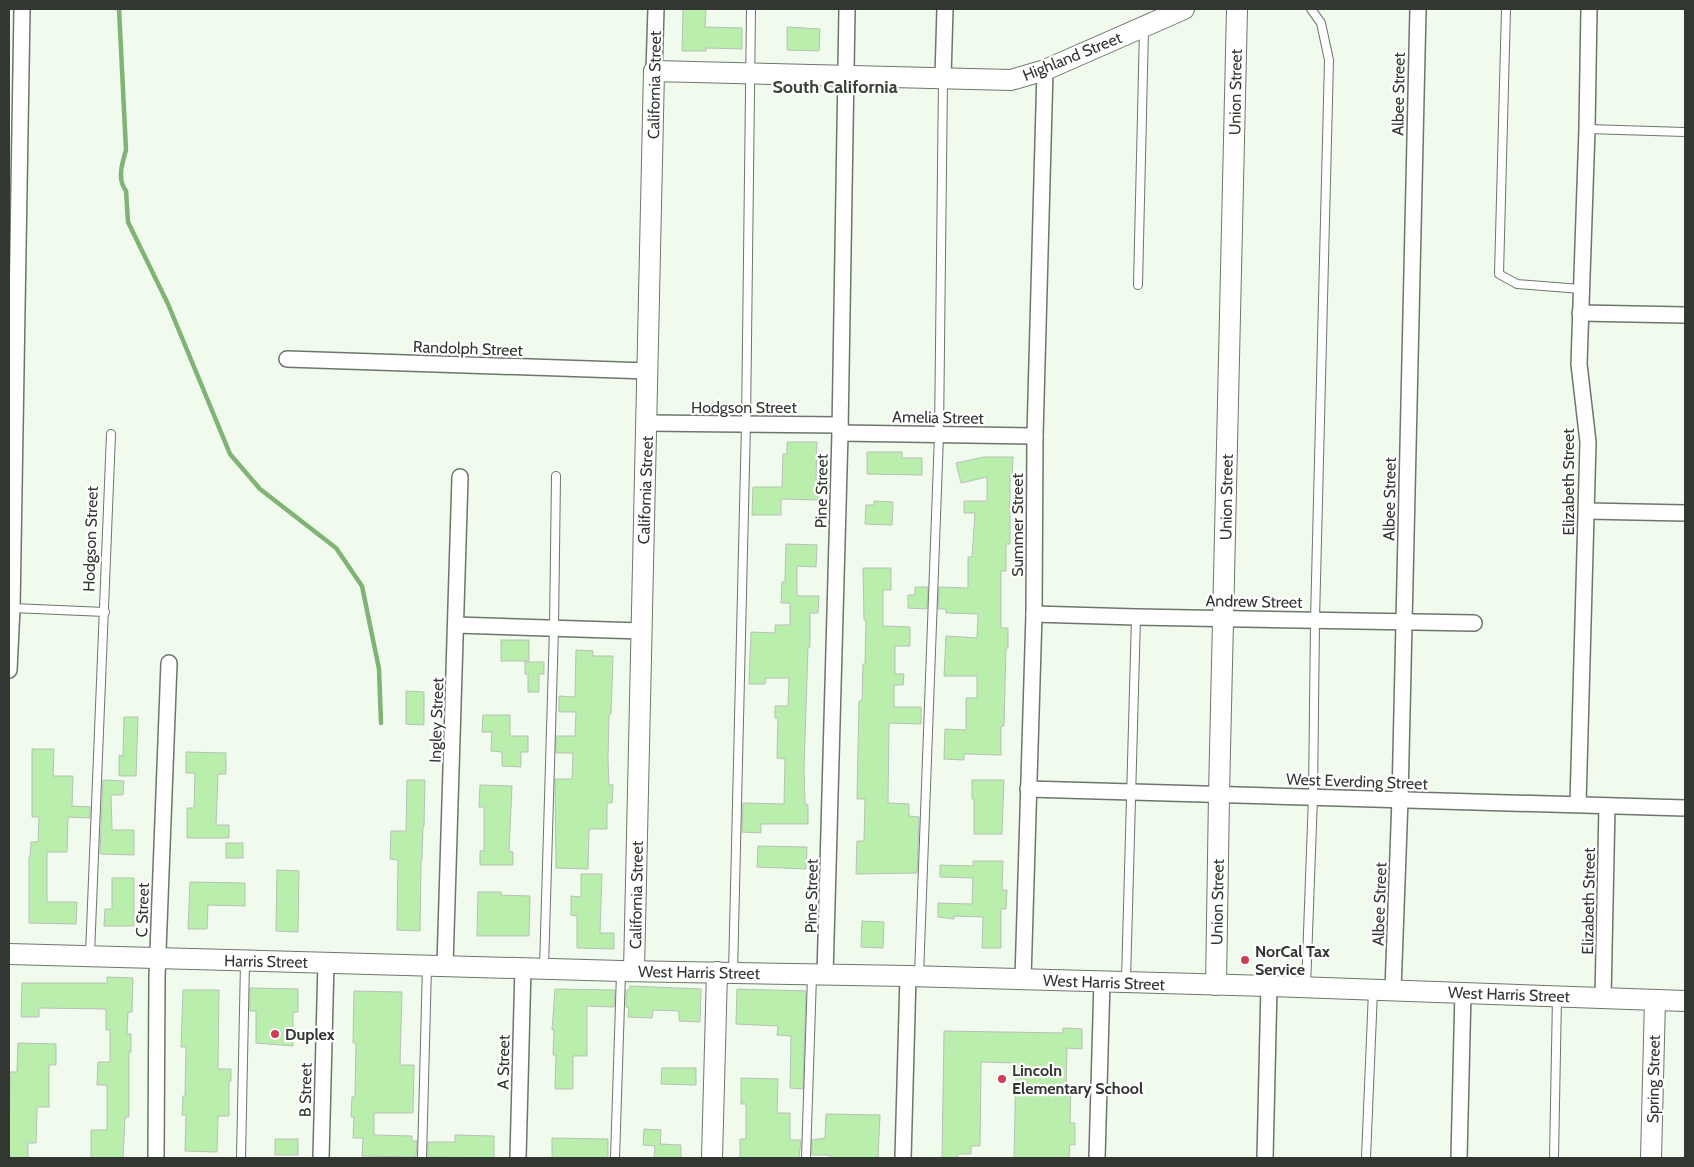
<svg xmlns="http://www.w3.org/2000/svg" width="1694" height="1167" font-family="Cabin,sans-serif">
<rect width="100%" height="100%" fill="#f0fbee"/>
<g fill="none" stroke-linecap="round" stroke-linejoin="round">
<path stroke="#80b375" stroke-width="4.5" d="M119 9 126 150C122 164 117 179 126 191L128 222 168 304 230 454 260 489 336 548 362 586 379 669 381 723"/>
</g>
<g fill="#b9eead" stroke="#b7c1b5">
<path d="M683 9H706L705 27 742 28V49L706 48V51H682Z"/>
<path d="M787 27 820 29 819 51 787 50Z"/>
<path d="M787 442H817L816 479 819 480 818 500 781 499V515H752L753 487H782L783 454H787Z"/>
<path d="M867 452H902V458H922V475L867 474Z"/>
<path d="M984 457H1013L1012 476H1010V544H1006V571H1001V628H1008V648H1006L1004 726H1001V755L964 754V760L944 759 945 729 966 730V698H977V676H944L946 636 977 638 978 614 946 613V609H938L939 587 968 588V557H972L975 513H964V501H987V477L961 483 956 463Z"/>
<path d="M874 501 893 502 892 525 865 524 866 505H874Z"/>
<path d="M786 544 817 545 816 567 797 566V596H819L818 613H810V647H808L804 769 805 804 808 805V824H761V833L742 832 743 803 784 804 785 759 777 758 778 718H775V706H788L789 678H766L765 684H749L751 632 775 633V625H790V603H781L782 582H785Z"/>
<path d="M863 568H891V590H883V626L910 627V646H895V674H904L903 685H894V707H921V724L889 723 888 803 909 804V816L919 817 917 873 856 874 857 841H864L865 799H857L859 701H862L863 664H865L866 620H864Z"/>
<path d="M915 587H928L927 609 908 608V595H915Z"/>
<rect x="501" y="640" width="28" height="21"/>
<path d="M576 650 593 651V656H613L611 714H609L608 759 609 785H613L612 803H607V829H589L588 869 556 868 555 779H572L573 753H556V736H575L576 712H559V696L575 697Z"/>
<path d="M525 662H544V674H539V692H528V674H525Z"/>
<path d="M406 691 424 692V725L406 724Z"/>
<path d="M483 715H510V736H528V752H521V767L502 766V752L491 751 492 732H482Z"/>
<path d="M124 717H138L136 776H119V755L123 756Z"/>
<path d="M32 749H54L53 776H73L72 806 90 807V818L68 817 67 852H47V902H77L76 924 29 923V857H30L31 842H38L39 817H32Z"/>
<path d="M186 752 226 753V774H218L216 825H229V838H187V808H194L195 773H186Z"/>
<path d="M103 780 124 781 123 795H111L112 830H134V855L100 854Z"/>
<path d="M407 780H425L424 826H423L422 860H421L420 931 397 930 398 860 390 859 391 831H406Z"/>
<path d="M972 780H1004L1002 834H974V799H972Z"/>
<path d="M480 785 512 786 509 851 513 852V865H480V851H484V807H479Z"/>
<rect x="226" y="843" width="17" height="15"/>
<path d="M758 846 807 847 806 869 757 867Z"/>
<path d="M973 861H1003L1002 890H1007L1006 909H1001V948H982L983 917 954 916V919L938 917V903L972 904 973 878 940 877V865L973 866Z"/>
<path d="M277 870 299 871 298 932 276 931Z"/>
<path d="M581 874H602L600 933H614V949L577 948V916L571 915V896L581 897Z"/>
<path d="M112 878H134V926H104L105 909H112Z"/>
<path d="M190 882 245 883V906L208 905 207 929H188Z"/>
<path d="M478 892H501V895L530 896 529 936H477Z"/>
<path d="M862 921 884 922 883 948 861 947Z"/>
<path d="M107 977 133 978 132 1012H128L127 1034H131V1052H129V1117H125L123 1158H91V1130H107V1085H97L98 1062H110V1030H106V1009L39 1008V1017H21L22 983H107Z"/>
<path d="M630 986 701 989 700 1022 679 1021V1011L653 1010 652 1018 628 1017 629 1008 626 1007V990H629Z"/>
<path d="M250 988 298 989V1012H293V1046L256 1043V1011H250Z"/>
<path d="M555 989 615 990 614 1007 587 1006V1056H573V1089H555L556 1055H553L554 1030H552Z"/>
<path d="M737 989 806 991 803 1089 790 1088 791 1036 777 1035 778 1026 736 1024Z"/>
<path d="M183 990H219L218 1069H231V1081H229V1116H218L217 1152 185 1151 186 1115H182L183 1096H185L186 1047H181Z"/>
<path d="M354 991 402 992 400 1065H414L413 1113H374V1135L412 1136V1141H417L416 1157 362 1156 363 1138H353L354 1117H351L352 1097H355L356 1043H353Z"/>
<path d="M1063 1028 1082 1029V1049L1067 1048 1066 1086H1071L1070 1123H1075V1145L1070 1144 1069 1158H1014L1016 1063 981 1062 980 1146H971V1154H958L957 1158H942L944 1031 1063 1033Z"/>
<path d="M18 1043 56 1044V1065H49V1107H37L36 1143H28V1158H9L10 1072H17Z"/>
<path d="M662 1068H696V1085L661 1084Z"/>
<path d="M741 1078 778 1079 777 1113H790V1140H801L799 1158H740V1139H746V1104H741Z"/>
<path d="M826 1114 880 1115 878 1158H830V1155H812V1140L825 1138Z"/>
<path d="M644 1129 661 1130 660 1144 681 1145V1158H654L655 1146 643 1145Z"/>
<path d="M455 1135 494 1136V1158L428 1157V1142H455Z"/>
<path d="M552 1138 608 1139V1158H552Z"/>
<rect x="275" y="1139" width="23" height="16"/>
</g>
<g fill="none" stroke-linecap="round" stroke-linejoin="round">
<g stroke="#6d766b" stroke-width="10">
<g id="lane">
<path d="M1506 9 1499 274 1517 284 1581 289"/>
<path d="M1587 129 1685 132"/>
<path d="M1138 285 1144 29"/>
<path d="M12 608 105 612"/>
<path d="M90 954 111 434"/>
<path d="M544 968 554 628 556 476"/>
<path d="M733 973 746 424 751 9"/>
<path d="M919 975 939 435 943 79"/>
<path d="M1126 980 1136 617"/>
<path d="M1306 987 1313 797 1315 620 1329 60 1321 23 1311 9"/>
<path d="M241 1158 245 962"/>
<path d="M422 1158 427 966"/>
<path d="M615 1158 621 973"/>
<path d="M806 1158 812 976"/>
<path d="M1366 1158 1373 991"/>
<path d="M1554 1158 1557 997"/>
</g>
</g>
<g stroke="#6d766b" stroke-width="18">
<g id="street">
<path d="M654 71 656 9"/>
<path d="M943 77 945 9"/>
<path d="M1580 313 1685 315"/>
<path d="M287 359 648 371"/>
<path d="M647 423 840 425"/>
<path d="M840 433 1035 436"/>
<path d="M1587 511 1685 513"/>
<path d="M1034 614 1136 617 1474 623"/>
<path d="M456 625 641 631"/>
<path d="M9 670 12 608 22 9"/>
<path d="M1028 789 1685 808"/>
<path d="M1578 804 1588 442 1579 364 1587 129 1589 9"/>
<path d="M445 965 460 477"/>
<path d="M825 975 840 433 847 9"/>
<path d="M1023 979 1034 614 1035 436 1045 70"/>
<path d="M1393 990 1400 799 1418 9"/>
<path d="M1603 998 1607 806"/>
<path d="M156 1158 157 977 169 663"/>
<path d="M321 1158 326 962"/>
<path d="M518 1158 523 967"/>
<path d="M903 1158 908 976"/>
<path d="M1097 1158 1102 981"/>
<path d="M1265 1158 1269 986"/>
<path d="M1459 1158 1463 992"/>
</g>
</g>
<g stroke="#6d766b" stroke-width="22">
<g id="secondary">
<path d="M9 954 621 971 908 976 1269 986 1685 1001"/>
<path d="M634 971 654 71 1011 80 1045 70 1184 9"/>
<path d="M1216 985 1219 795 1237 9"/>
<path d="M712 1158 717 972"/>
<path d="M1651 1158 1655 1000"/>
</g>
</g>
<use href="#lane" stroke="#fff" stroke-width="8"/>
<use href="#street" stroke="#fff" stroke-width="15"/>
<use href="#secondary" stroke="#fff" stroke-width="20"/>
</g>
<g fill="#ce3e54" stroke="#fff" stroke-width="2">
<circle cx="1245" cy="960" r="5"/>
<circle cx="275" cy="1034" r="5"/>
<circle cx="1002" cy="1079" r="5"/>
</g>
<g text-anchor="middle" stroke-width="4.5" stroke-linejoin="round" paint-order="stroke">
<g font-size="16" fill="#333732" stroke="#fff">
<text transform="translate(1072 56) rotate(-22)" y="6">Highland Street</text>
<text transform="translate(654 85) rotate(-89)" y="6">California Street</text>
<text transform="translate(1235 92) rotate(-89)" y="6">Union Street</text>
<text transform="translate(1398 94) rotate(-89)" y="6">Albee Street</text>
<text transform="translate(468 348) rotate(2)" y="6">Randolph Street</text>
<text x="744" y="413">Hodgson Street</text>
<text transform="translate(938 417) rotate(1)" y="6">Amelia Street</text>
<text transform="translate(1568 482) rotate(-90)" y="6">Elizabeth Street</text>
<text transform="translate(645 490) rotate(-88)" y="6">California Street</text>
<text transform="translate(821 491) rotate(-89)" y="6">Pine Street</text>
<text transform="translate(1226 497) rotate(-89)" y="6">Union Street</text>
<text transform="translate(1389 499) rotate(-89)" y="6">Albee Street</text>
<text transform="translate(1017 525) rotate(-90)" y="6">Summer Street</text>
<text transform="translate(90 539) rotate(-88)" y="6">Hodgson Street</text>
<text transform="translate(1254 601) rotate(1)" y="6">Andrew Street</text>
<text transform="translate(436 720) rotate(-88)" y="6">Ingley Street</text>
<text transform="translate(1357 781) rotate(2)" y="6">West Everding Street</text>
<text transform="translate(636 895) rotate(-89)" y="6">California Street</text>
<text transform="translate(811 896) rotate(-89)" y="6">Pine Street</text>
<text transform="translate(1588 901) rotate(-89)" y="6">Elizabeth Street</text>
<text transform="translate(1217 902) rotate(-89)" y="6">Union Street</text>
<text transform="translate(1379 904) rotate(-88)" y="6">Albee Street</text>
<text transform="translate(142 910) rotate(-88)" y="6">C Street</text>
<text transform="translate(266 961) rotate(1)" y="6">Harris Street</text>
<text transform="translate(699 972) rotate(1)" y="6">West Harris Street</text>
<text transform="translate(1104 982) rotate(2)" y="6">West Harris Street</text>
<text transform="translate(1509 994) rotate(2)" y="6">West Harris Street</text>
<text transform="translate(503 1062) rotate(-89)" y="6">A Street</text>
<text transform="translate(1653 1079) rotate(-89)" y="6">Spring Street</text>
<text transform="translate(305 1090) rotate(-89)" y="6">B Street</text>
</g>
<g font-size="16" font-weight="bold" fill="#333732" stroke="#fff" text-anchor="start">
<text x="1255" y="957">NorCal Tax<tspan x="1255" dy="18">Service</tspan></text>
<text x="285" y="1040">Duplex</text>
<text x="1012" y="1076">Lincoln<tspan x="1012" dy="18">Elementary School</tspan></text>
</g>
<g font-size="18" font-weight="bold" fill="#3b4339" stroke="#fff">
<text x="835" y="93">South California</text>
</g>
</g>
<rect width="1694" height="1167" fill="none" stroke="#333732" stroke-width="20"/>
</svg>
